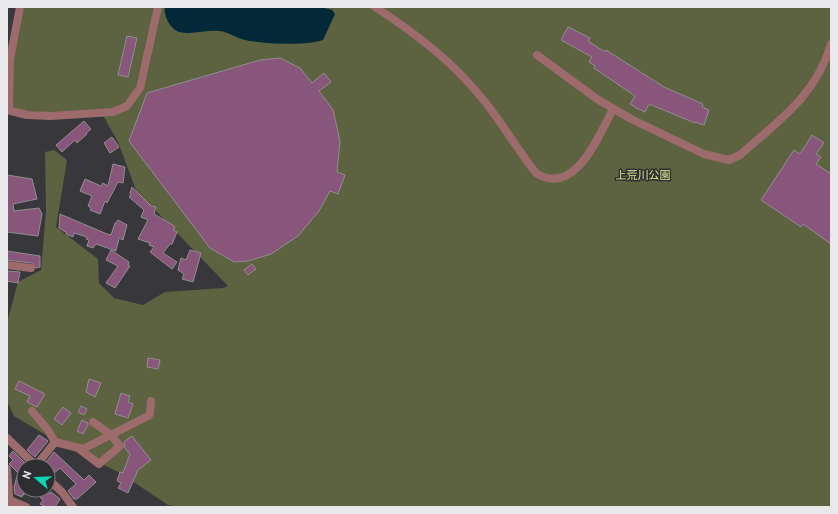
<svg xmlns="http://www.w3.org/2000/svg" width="838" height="514" font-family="'PT Sans','Noto Sans JP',sans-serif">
<rect width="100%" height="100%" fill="#38373b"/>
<path fill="#5d6240" d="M20 7H831V507H180L168 505 120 473 51 438 14 416 7 401V323L18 282 41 270 46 211 45 152 54 150 67 160 56 227 98 259 99 283 114 298 143 305 165 292 223 288 228 286 136 190 118 142 101 112 75 114 9 110V73Z"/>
<path fill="#032838" d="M165 7H321L332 10 335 14 323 40C304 46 265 44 245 40 236 38 229 32 219 31 206 30 192 35 179 32 170 29 163 15 165 7Z"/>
<g fill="#87567a" stroke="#928e91">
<path d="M568 27 590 38 588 41 605 52 606 50 664 87 703 104 702 107 709 110 704 125 695 122V123L649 104 645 112 634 107V106L630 104 635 96 594 68 595 66 589 62 592 57 561 40Z"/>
<path d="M127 36 137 38 128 77 118 75Z"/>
<path d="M280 58 300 68 312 83 324 73 331 82 319 91 333 110 340 141 337 172 345 175 338 194 330 191 319 211 298 236 271 254 248 261 234 262 210 248 129 141 147 93 260 60Z"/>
<path d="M84 121 91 129 86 133 87 134 77 143 75 140 62 152 56 145Z"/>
<path d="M812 135 824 143 816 154 821 157 816 164 831 174V244L803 224 801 227 761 200 794 150 800 154Z"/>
<path d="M112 137 119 147 110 153 104 143Z"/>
<path d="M113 164 125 167 123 183 118 182 107 203 105 201 100 214 90 210 91 208 88 206 92 196 80 191 85 179 101 186 103 183 108 186Z"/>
<path d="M7 175 32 179 37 199 13 204 14 211 39 208 42 214 38 236 7 232Z"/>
<path d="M132 187 151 206 156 207 154 214 173 225 175 228 173 230 177 232 172 244H170L163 253 177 262 172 269 150 252 154 247 149 245 150 243 138 239 148 220 141 217 144 210 129 197 131 195 130 193Z"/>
<path d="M60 214 107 234 111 235 115 223H116L118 220 127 225 123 240 119 238 116 251 96 244 93 248 87 246 89 240 86 239 87 237 74 233 73 237 66 234 67 233 59 228Z"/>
<path d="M111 250 129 262 128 265 130 266 115 288 106 283 118 266 106 260Z"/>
<path d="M190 250 201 253 193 282 182 279 184 274 178 270 181 258 186 260Z"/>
<path d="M7 251 40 256V267L36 268 32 263 7 260Z"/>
<path d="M252 264 256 269 248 275 244 270Z"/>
<path d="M7 271 20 272 18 283 7 281Z"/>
<path d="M148 358 160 360 158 369 147 367Z"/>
<path d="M89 379 101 383 95 397 86 392Z"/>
<path d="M19 381 45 394 37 407 27 402 30 396 15 389Z"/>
<path d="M121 393 130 396 128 402 133 404 128 418 115 414Z"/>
<path d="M81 406 87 409 84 415 78 412Z"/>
<path d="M63 407 71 413 62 425 54 419Z"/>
<path d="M82 420 88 423V425L83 434 77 431Z"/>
<path d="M39 435 48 441 35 457 27 450Z"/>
<path d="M132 436 151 460 138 470 128 493 118 488 121 483 117 481 120 472 123 473 130 454 125 448 124 442Z"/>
<path d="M13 451 28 466H24V495H22V497L15 494 14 487 18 473 9 464 13 460 9 456Z"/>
<path d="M54 452 84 480 89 475 96 482 77 499H74L68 491 76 484 60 468 53 474 45 464Z"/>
<path d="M33 490H44L50 494 51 492 60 499 55 507H46L40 504 43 500Z"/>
</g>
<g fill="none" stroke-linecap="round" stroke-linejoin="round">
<g stroke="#9d6b6c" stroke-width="8">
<path d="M9 110 10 59 20 7"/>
<path d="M7 265 31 268"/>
<path d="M32 411 48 430 55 442 83 449 148 416 150 414 151 401"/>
<path d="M7 438 36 466"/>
<path d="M78 448 99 464 120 446 110 434 93 422"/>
<path d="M36 466 55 442"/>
<path d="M7 469 10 507"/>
<path d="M48 479 62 492 73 507"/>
</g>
<g stroke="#9d6b6c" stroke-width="8">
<path d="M375 7C414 32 451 60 481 97 501 121 517 149 536 173 575 198 599 135 613 109"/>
<path d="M537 55 597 99 631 119 704 154 729 160 740 155C778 121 816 96 831 44"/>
<path d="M7 110 27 115 51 116 113 112 127 106 140 88 158 7"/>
<path d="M7 499 26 507"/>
</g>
</g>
<g text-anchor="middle" stroke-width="3" stroke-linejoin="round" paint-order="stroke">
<g font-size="11" fill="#e1ed93" stroke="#2e2d30">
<text x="643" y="179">上荒川公園</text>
</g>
</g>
<rect width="838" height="514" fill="none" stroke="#e9e8eb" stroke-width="16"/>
<g transform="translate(36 478) rotate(289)"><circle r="19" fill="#2e2d30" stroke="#79787b"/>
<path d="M0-3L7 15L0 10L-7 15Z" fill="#0bd5b5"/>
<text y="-6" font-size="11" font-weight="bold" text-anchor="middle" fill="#e9e8eb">N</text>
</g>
</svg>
